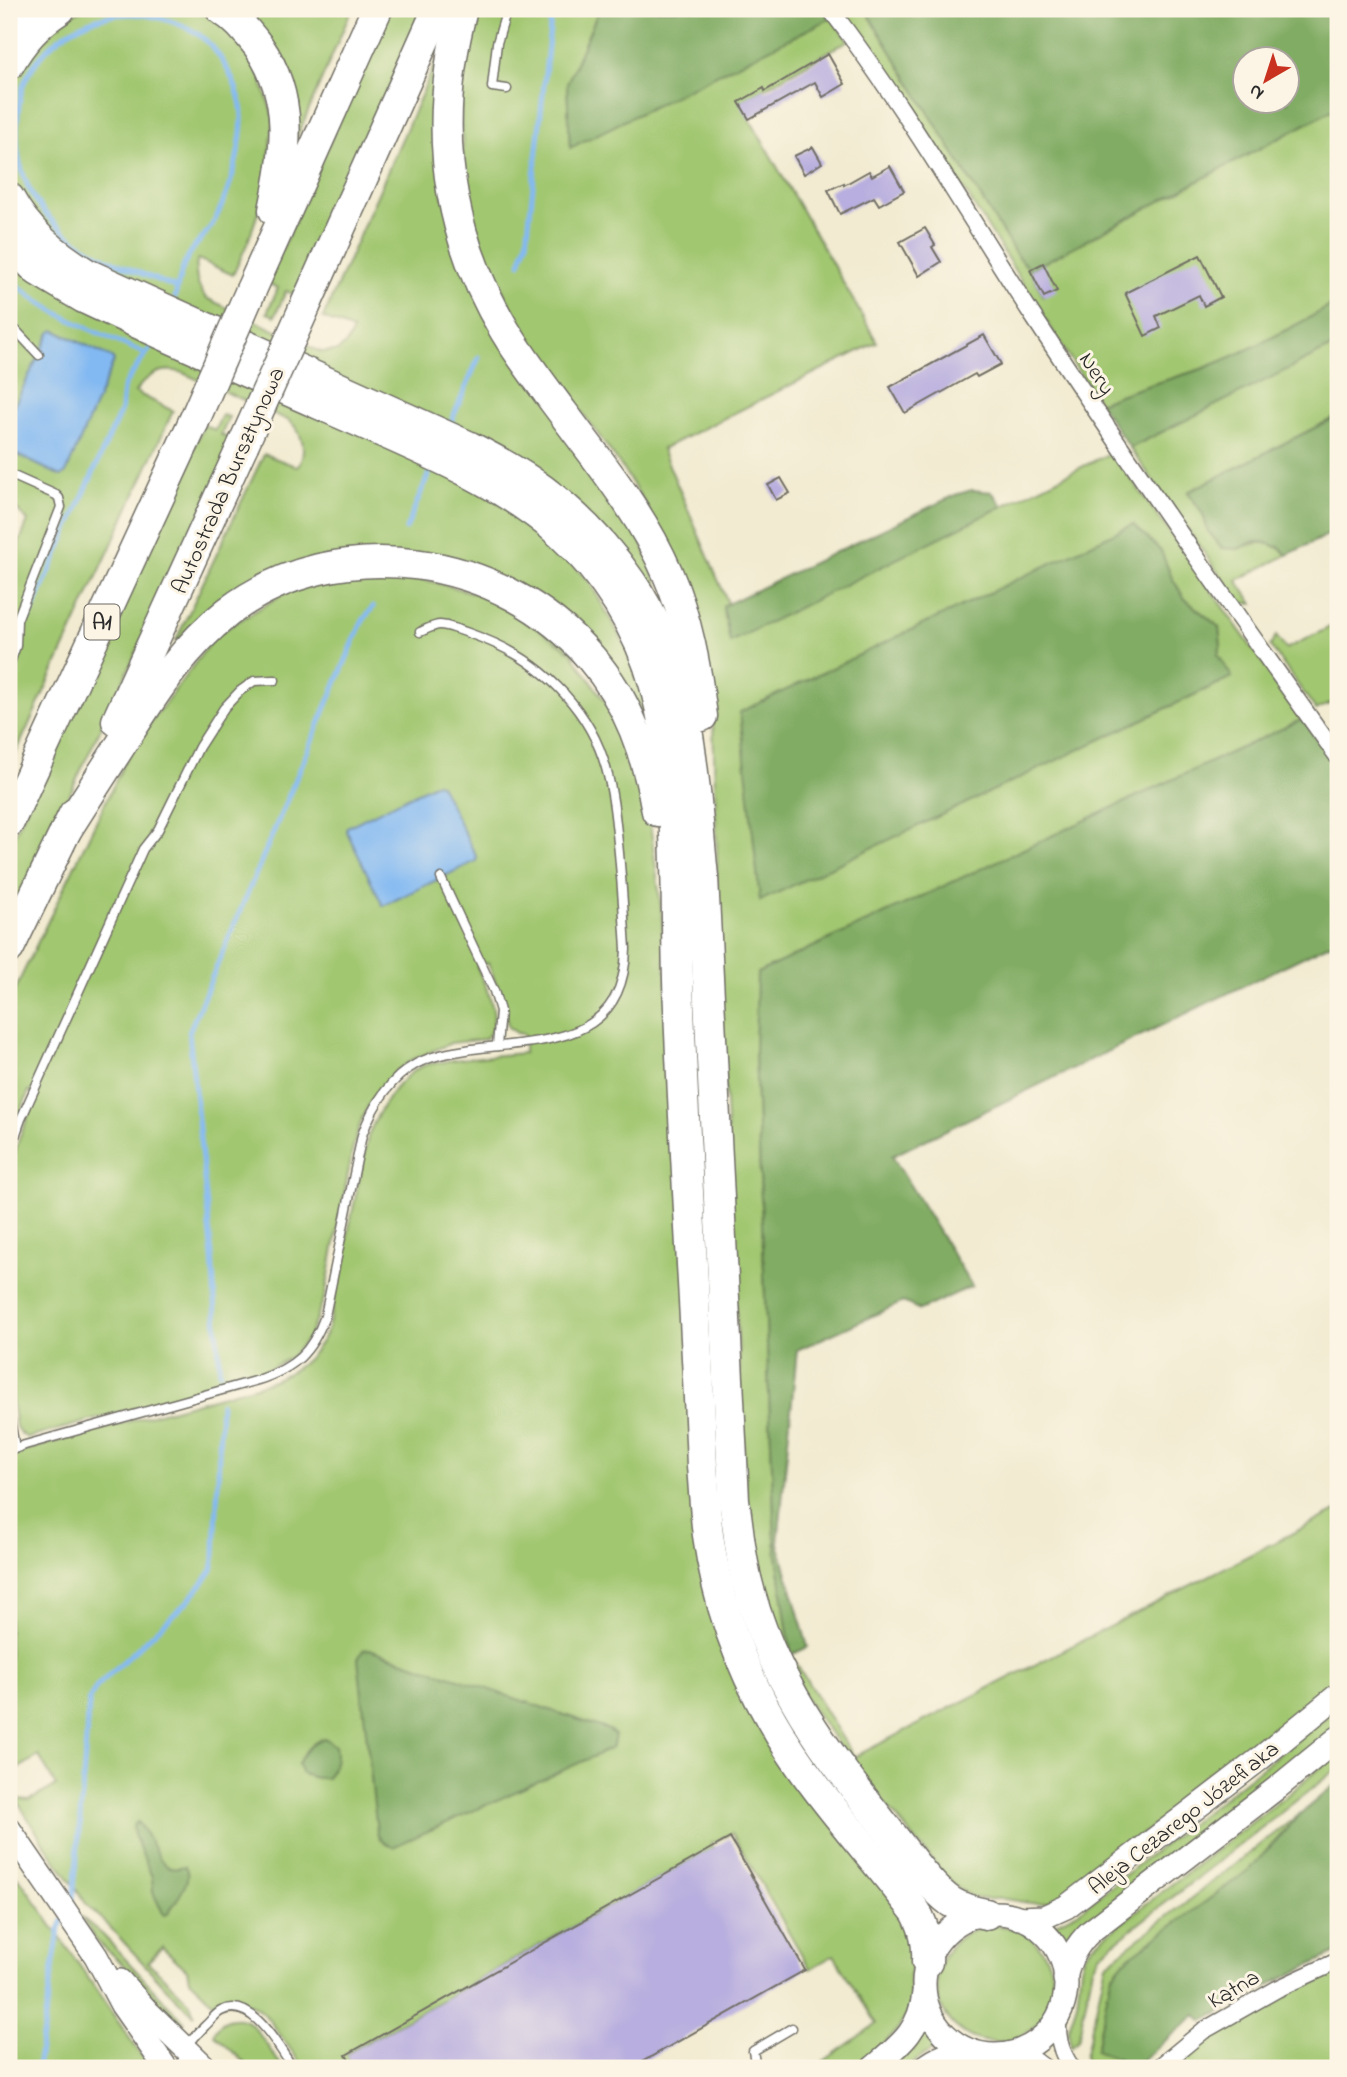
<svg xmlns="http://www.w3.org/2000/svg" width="1347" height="2077" font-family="'Indie Flower',sans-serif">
<rect width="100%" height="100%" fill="#fcf5e5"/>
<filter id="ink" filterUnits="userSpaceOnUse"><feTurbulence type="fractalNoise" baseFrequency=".0143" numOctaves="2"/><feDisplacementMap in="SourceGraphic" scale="14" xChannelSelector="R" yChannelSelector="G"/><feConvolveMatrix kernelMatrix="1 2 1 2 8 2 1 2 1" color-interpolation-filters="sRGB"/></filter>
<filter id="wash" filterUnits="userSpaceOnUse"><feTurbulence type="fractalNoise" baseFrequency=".00686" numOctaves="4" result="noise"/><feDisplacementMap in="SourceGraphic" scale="28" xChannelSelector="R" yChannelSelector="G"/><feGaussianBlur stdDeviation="1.57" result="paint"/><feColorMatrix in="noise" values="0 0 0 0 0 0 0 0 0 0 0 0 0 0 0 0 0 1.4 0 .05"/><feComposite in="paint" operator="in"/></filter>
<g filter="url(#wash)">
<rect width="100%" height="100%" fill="#f2ebd1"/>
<g fill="#a2c771" stroke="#66794e" stroke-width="2" fill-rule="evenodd">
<path d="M83 9H195L222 24 257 66 274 120 264 195 248 242 233 275 198 259C193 274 197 286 206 298L321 352 337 351 347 343 353 330 323 318 442 48V196L643 546 678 638 652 595 53 239 16 191 9 172V97L19 70 59 22Z"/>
<path d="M235 9H352L297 137Z"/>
<path d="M389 9H424L298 296 286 291 275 316 267 313 278 288 267 283Z"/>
<path d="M475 9H604L598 12 567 84 570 147 831 18 849 40 740 102 877 342 662 449 728 603 723 606 730 641 1112 452 1303 719 758 973 755 1052 775 1541 791 1655 854 1757 1338 1510V1679L1250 1752 1068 1891C1044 1910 1033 1903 1005 1899 998 1898 990 1900 983 1899 968 1898 956 1888 946 1877L850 1761 805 1698 762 1592 747 1517 717 926V854L713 721 646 505 621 466 522 329 490 265 480 241 471 208 465 182 461 124V91ZM1172 578 1185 599 1219 627 1218 655 1232 677 760 900Z"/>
<path d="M837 9H865L1015 253 1030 270 1044 297 1043 263 1338 107V302C1296 325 1252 350 1207 367 1171 380 1134 388 1099 403 1038 311 983 216 922 125 895 85 866 47 837 9Z"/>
<path d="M9 259 439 470 520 515 589 581 632 657 653 735 621 683 424 556 219 602C203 612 191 623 180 639L176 640 264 454 298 467C307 450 304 435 290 421L183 373C163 366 147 375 135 392L173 411 9 768V568L28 521 9 502Z"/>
<path d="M1338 344V416L1188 492 1203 514 1208 531 1238 549C1256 541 1272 539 1287 555L1237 580 1253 604 1239 602 1130 448Z"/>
<path d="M222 415 229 417 221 435 234 440 194 530 9 923V846L204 425 215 430Z"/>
<path d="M403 574 497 599 571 652 615 716 649 815 661 907 713 1613 910 1923 913 1954 909 1976 910 2004 906 2016 897 2031 855 2068H814L876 2024 834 1955 810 1969 732 1833 711 1843 713 1848 346 2054 354 2068H304C295 2056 287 2044 278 2032 260 2005 248 1996 215 2005L189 1980 187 1970 162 1947 148 1962 190 2003 194 2015 168 1990 107 1924 87 1905 41 1839 16 1799 30 1800 56 1786 39 1756 14 1771 16 1775 12 1787H9V1460L16 1454 23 1451 263 1384C295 1372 312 1362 328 1329L368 1137C377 1112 399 1075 425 1065 432 1063 440 1063 447 1061 473 1057 499 1055 524 1053V1034L517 1033 508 1027 504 1003 488 963 477 967C486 988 505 1020 485 1039L451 1043 412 1060 396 1071 376 1094 368 1106 362 1118 353 1147 325 1296 309 1337 291 1357 271 1368 244 1378 28 1438 21 1434 16 1427 9 1384V1174L20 1136 37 1095 29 1091 9 1142V1117L15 1105 9 1102V1002L131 749 216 635 285 593 348 576Z"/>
<path d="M1338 623V700L1316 710 1270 646 1276 636 1286 649Z"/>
<path d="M1338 1708V1725L1067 1942 1054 1924 1078 1912Z"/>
<path d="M1338 1753V1768L1100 1954 1093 1967 1078 2040 1071 2047 1068 2030 1077 2003 1081 1967 1085 1955 1093 1945 1286 1796Z"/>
<path d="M1301 1813 1249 1870 1125 1961 1096 2050 1135 2066 1132 2068H1089L1085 2057 1106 1964Z"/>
<path d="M9 1869 22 1882 150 2068H9Z"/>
<path d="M80 1916 103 1935 185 2023 176 2020 131 1972 97 1941Z"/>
<circle cx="995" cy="1984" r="58"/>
<path d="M1338 1967V2068H1180C1190 2036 1306 1982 1338 1967Z"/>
<path d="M240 2019 248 2022 254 2027 283 2068H250L214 2034C219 2022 228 2018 240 2019Z"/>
<path d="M925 2030 939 2046 922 2056 908 2068H888Z"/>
</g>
<g fill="#81ac63" stroke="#566c47" stroke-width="2" fill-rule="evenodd">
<path d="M604 9H823L831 18 570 148 567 84 598 12Z"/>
<path d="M865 9H1338V107L1030 270 1015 253ZM1246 60H1288V102H1246Z"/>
<path d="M1338 302V344L1130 448 1099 403C1134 388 1171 380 1207 367 1252 350 1296 325 1338 302Z"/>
<path d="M1338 416V530L1287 555 1281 548 1264 542H1253L1238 549 1222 548 1208 531 1203 514 1188 492Z"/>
<path d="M972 490 992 492 1003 506 730 642 723 606 955 495Z"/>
<path d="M1133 524 1161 551 1172 578 1185 599 1219 627 1221 645 1218 655 1232 677 760 901 740 712Z"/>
<path d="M1303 719 1338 770V940L892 1156 972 1286 920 1310 903 1302 797 1350 778 1543 808 1647 791 1655 775 1541 755 1052 757 973Z"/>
<path d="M369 1649 609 1730 615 1735 613 1745 610 1749 393 1847C384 1844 380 1841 377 1832L358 1659 363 1650Z"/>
<path d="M325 1738 335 1746C338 1760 334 1767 327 1778H316L302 1774 298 1764C304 1752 311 1742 325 1738Z"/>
<path d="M1338 1782V1952L1275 1982 1203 2021 1196 2015 1135 2066 1096 2050 1111 1977 1124 1961 1249 1870 1301 1813Z"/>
<path d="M137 1822C148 1832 158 1862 167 1866 173 1869 179 1867 185 1866 194 1881 176 1899 168 1914L164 1915 153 1893 152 1877 134 1835 133 1826Z"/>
</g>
<g fill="#83b9f2" stroke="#57728e" stroke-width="2">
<path d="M54 330 111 357 114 361 66 473 61 476 9 451V416L50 333Z"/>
<path d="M436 783 440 784 477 858 476 861 383 906 346 830 347 827Z"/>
</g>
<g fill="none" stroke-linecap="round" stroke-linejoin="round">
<g stroke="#83b9f2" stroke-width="5">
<path d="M520 263 527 242 552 9"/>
<path d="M9 277C45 314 100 333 146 354"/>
<path d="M175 297C179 282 182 264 191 252 199 240 209 232 216 218 230 189 240 154 242 121 243 97 231 73 217 53 203 33 183 24 160 18 104 4 49 30 24 83 20 93 19 104 18 114 12 161 27 201 64 232 96 258 139 272 177 288"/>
<path d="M452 420 479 357"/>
<path d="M406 529 430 471"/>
<path d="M29 618 121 410 123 389 126 382 151 347"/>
<path d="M220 1373 212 1256 189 1032 362 622 373 607"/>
<path d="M70 1905 73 1898 77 1858 89 1700 97 1686 186 1603 205 1580 212 1570 215 1554 221 1403"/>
<path d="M37 2068 59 1930 63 1920"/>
</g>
</g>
<g id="blocks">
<g fill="#b8aedf">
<path d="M828 54 845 84 823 97 815 82 749 119 739 102 764 88 765 91Z"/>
<path d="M813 147 822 163 804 174 794 156Z"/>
<path d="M890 166 904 191 879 205 874 197 840 214 828 190 844 183V185L869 171 872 176Z"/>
<path d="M925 228 935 245 932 247 941 262 919 276 900 242Z"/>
<path d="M1200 255 1221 297 1204 306 1199 295 1156 316 1161 328 1145 336 1125 293Z"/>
<path d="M1043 263 1057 291 1044 297 1030 270Z"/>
<path d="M984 335 1001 364 977 377 975 374 905 413 890 387Z"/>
<path d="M781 478 790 493 776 500 768 485Z"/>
<path d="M730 1838 805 1970 631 2068H354L346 2055Z"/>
</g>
</g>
</g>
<g filter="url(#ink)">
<use href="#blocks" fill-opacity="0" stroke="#716e65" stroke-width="2"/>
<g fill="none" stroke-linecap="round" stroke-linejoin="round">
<g stroke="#716e65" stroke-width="11">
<g id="lane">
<path d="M507 89 492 87 497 43 507 9"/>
<path d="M9 323 39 355"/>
<path d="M9 474 56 495 59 498 61 507 17 620 16 646 9 666"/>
<path d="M441 878 494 991 500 1011 497 1046"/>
<path d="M9 1154 21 1119 143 849 158 830 199 747 224 708 240 691 254 681 275 680"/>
<path d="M9 1414 15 1448"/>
<path d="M9 1451 25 1445 258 1380C295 1368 312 1352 325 1316L362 1135C372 1108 389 1079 416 1064 433 1055 453 1052 472 1049 545 1040 624 1044 626 949 624 917 622 885 619 853 616 824 614 796 606 768 591 713 547 667 496 644 485 639 449 625 440 625 434 625 425 630 420 632"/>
<path d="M182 2068C182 2049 192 2039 205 2026 210 2022 215 2014 221 2011 252 1995 279 2048 293 2068"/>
<path d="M756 2068 753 2051 792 2028"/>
</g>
</g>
<g stroke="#716e65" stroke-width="19">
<g id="street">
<path d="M830 9C904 105 965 211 1031 313 1130 464 1233 611 1338 757"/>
<path d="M1059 2012C1056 2034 1059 2050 1072 2068"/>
<path d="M1012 2053 1033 2059 1045 2068"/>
<path d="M1158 2068 1203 2031 1277 1989 1338 1961"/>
</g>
</g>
<g stroke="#716e65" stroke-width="26">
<g id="secondary">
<path d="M9 1829 96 1956 122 2005 166 2068"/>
<circle cx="995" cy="1984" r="71"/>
<path d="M1019 1918 1044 1917 1066 1907 1257 1761 1338 1695"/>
<path d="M1065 1979C1069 1959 1076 1945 1091 1931L1278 1787 1338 1738"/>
<path d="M120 1981 148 2012 206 2068"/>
<path d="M873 2068C900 2045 920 2031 924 1993"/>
<path d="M924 2068C939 2056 955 2050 975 2053"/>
</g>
</g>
<g stroke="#716e65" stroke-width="33">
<g id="highway">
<path d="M221 9C237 19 248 32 259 47 295 99 286 152 274 210"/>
<path d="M462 9C433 121 444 230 505 331 522 359 543 386 563 413 600 463 642 514 667 572 687 618 696 667 702 716"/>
<path d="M9 21 20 9"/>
<path d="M9 64C21 42 38 23 60 9"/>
<path d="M9 198C27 232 55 254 87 274L470 447C495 460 520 473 543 490 611 541 663 615 681 698 694 757 697 818 703 877L734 1500C738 1526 740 1553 746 1578 770 1680 828 1755 891 1834 909 1856 929 1886 951 1902 962 1909 974 1912 986 1914"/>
<path d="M9 242 37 270 84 298C175 341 267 381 358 421 429 453 503 482 561 534 604 573 640 630 655 686 683 790 674 902 679 1008 685 1161 696 1313 702 1466 704 1489 705 1512 708 1535 717 1600 739 1664 772 1721 811 1790 868 1849 916 1912 925 1929 928 1943 927 1962"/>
<path d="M251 290 377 9"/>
<path d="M303 311 438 9"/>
<path d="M117 721 243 445"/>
<path d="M9 822 194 421"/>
<path d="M65 832C86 799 107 766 128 734 157 688 185 646 228 612 338 528 503 554 591 658 629 702 647 755 657 811"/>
<path d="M9 948 74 814"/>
</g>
</g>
<use href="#lane" stroke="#fff" stroke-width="8"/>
<use href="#street" stroke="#fff" stroke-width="16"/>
<use href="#secondary" stroke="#fff" stroke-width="23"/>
<use href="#highway" stroke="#fff" stroke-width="30"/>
<g stroke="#716e65" stroke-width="33" stroke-linecap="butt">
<g id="highway-bridge">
<path d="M194 421 251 290"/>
<path d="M243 445 303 311"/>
</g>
</g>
<use href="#highway-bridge" stroke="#fff" stroke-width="30"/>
</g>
</g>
<g text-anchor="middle" stroke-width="6" stroke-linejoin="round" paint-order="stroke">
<rect fill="#fcf5e5" stroke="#6a6863" stroke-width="2" x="84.5" y="604.5" width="35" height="35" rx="5"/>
<g font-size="21" font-weight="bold" fill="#2b2b2b">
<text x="102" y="629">A1</text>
</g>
<g font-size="23" fill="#2b2b2b" stroke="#fcf5e5">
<text transform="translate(1098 373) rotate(57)" y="8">Nery</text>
<text transform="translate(227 480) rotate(-66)" y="8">Autostrada Bursztynowa</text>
<text transform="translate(1183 1817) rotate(-38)" y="8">Aleja Cezarego Józefiaka</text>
<text transform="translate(1233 1988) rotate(-30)" y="8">Kątna</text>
</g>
</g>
<rect width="1347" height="2077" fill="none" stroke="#fcf5e5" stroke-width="35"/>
<g transform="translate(1266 80) rotate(219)"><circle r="33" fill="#fcf5e5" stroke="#a8a49b" stroke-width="2"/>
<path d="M0-5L12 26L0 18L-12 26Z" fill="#c8321e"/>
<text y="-10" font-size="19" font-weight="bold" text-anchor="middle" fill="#2b2b2b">N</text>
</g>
</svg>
